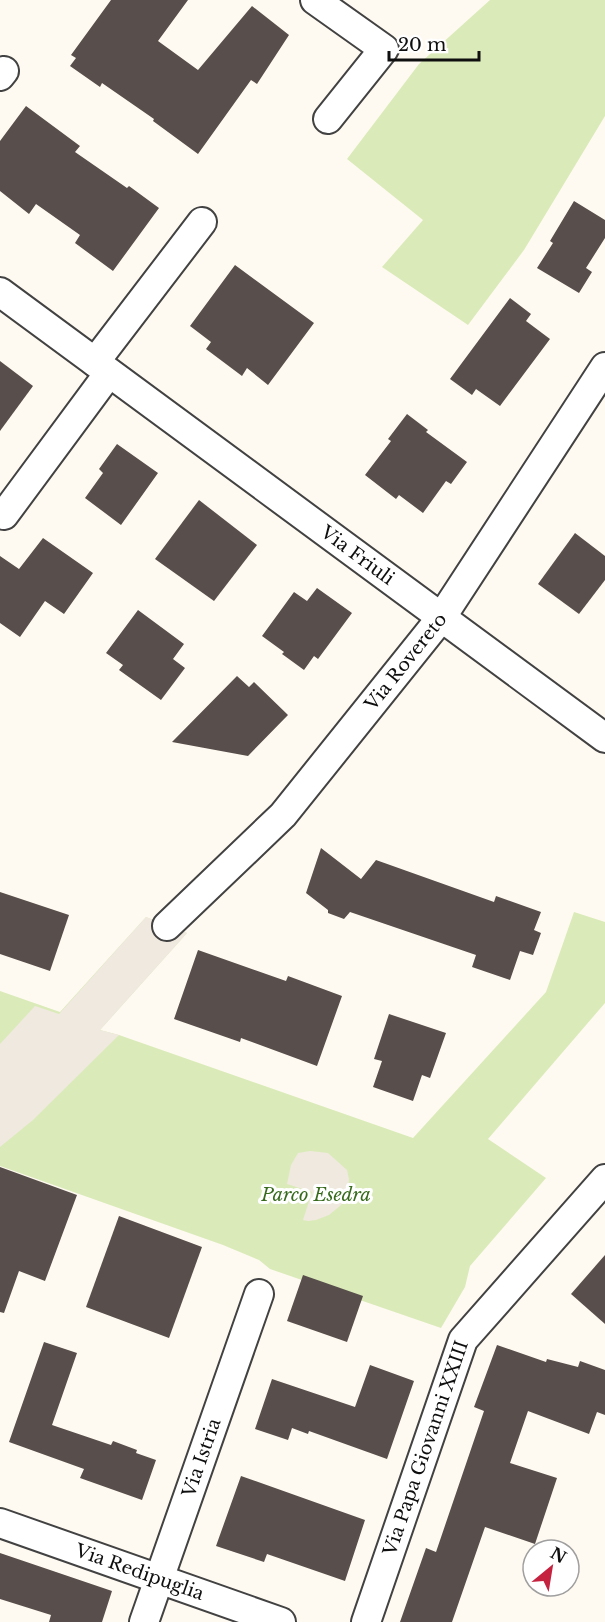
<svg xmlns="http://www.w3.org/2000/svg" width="605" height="1622" font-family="'Libre Baskerville',serif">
<rect width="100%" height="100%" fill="#fffaf1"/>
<g fill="#daebb9">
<path d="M490 0H605V116L524 250 468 325 382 267 423 220 347 159 419 64Z"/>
<path d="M574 912 605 922V1003L488 1139 546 1178 470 1266 465 1287 441 1328 270 1269 259 1260 223 1245 0 1166V991L60 1012 146 917 187 933 100 1030 119 1035 413 1138 546 992Z"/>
</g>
<g fill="#f0e9df">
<path d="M146 917 187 933 100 1030 119 1035 33 1120 0 1147V1044L35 1006 59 1014Z"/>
<path d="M310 1151 328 1153 347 1170 349 1179 348 1196 340 1206 329 1215 316 1220 308 1221 303 1220 312 1192 287 1184 291 1165 298 1153Z"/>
</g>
<g fill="#584e4b">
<path d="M111 0H188L158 41 198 70 252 6 289 35 257 84 251 80 198 154 153 121 154 119 102 83 100 87 70 66 76 58 71 55Z"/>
<path d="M26 106 80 146 75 152 127 188 129 186 159 208 113 271 75 243 80 235 36 204 29 214 0 191V141Z"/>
<path d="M574 201 605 220V238L586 268 592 272 579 293 537 268 553 243 550 241Z"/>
<path d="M235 265 314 323 268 385 247 368 242 376 206 349 211 342 190 326Z"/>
<path d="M510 298 531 314 526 321 550 339 500 406 476 389 472 395 450 379Z"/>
<path d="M0 361 33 386 0 431Z"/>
<path d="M407 414 428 430 426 432 467 462 451 484 446 481 423 513 399 495 396 499 365 475 391 441 388 439Z"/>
<path d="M117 444 158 473 121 525 85 498 103 473 99 469Z"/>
<path d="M199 500 257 545 214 601 155 559Z"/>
<path d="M575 533 605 556V580L579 614 538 584Z"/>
<path d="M43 538 93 573 64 614 45 601 20 637 0 623V556L19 569Z"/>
<path d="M317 588 352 613 318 659 314 656 304 670 282 654 284 652 262 636 294 592 307 601Z"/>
<path d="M138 610 184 644 173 659 185 668 161 700 119 670 123 665 106 653Z"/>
<path d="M237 676 249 687 254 682 288 715 248 756 172 742Z"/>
<path d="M321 848 361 879 376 860 494 902 496 896 541 912 534 930 541 933 533 955 520 951 510 980 472 967 476 955 350 912 344 919 328 913V910L306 893Z"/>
<path d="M0 892 69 915 50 971 0 954Z"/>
<path d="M198 950 286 981 288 976 342 996 317 1066 241 1038 240 1042 174 1019Z"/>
<path d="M389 1014 446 1033 430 1078 422 1075 413 1101 373 1087 382 1061 374 1059Z"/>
<path d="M0 1167 77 1195 45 1281 19 1271 4 1313 0 1312Z"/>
<path d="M119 1216 202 1247 169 1338 86 1307Z"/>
<path d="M605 1255V1324L571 1294Z"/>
<path d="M303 1275 363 1296 347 1342 287 1321Z"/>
<path d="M44 1342 77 1353 52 1425 111 1445 113 1441 137 1450 136 1453 156 1460 142 1500 80 1478 84 1469 9 1442Z"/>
<path d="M497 1345 546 1362 547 1359 578 1367 580 1361 605 1370V1415L597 1412 589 1434 528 1411 510 1463 557 1478 535 1544 485 1527 452 1622H400L426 1548 436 1552 484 1411 474 1407Z"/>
<path d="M370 1365 414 1381 387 1459 309 1431 308 1434 292 1428 288 1440 255 1429 272 1379 355 1407Z"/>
<path d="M241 1476 365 1520 345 1581 267 1554 264 1562 216 1546Z"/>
<path d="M0 1553 112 1591 102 1622H49L51 1615 0 1599Z"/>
</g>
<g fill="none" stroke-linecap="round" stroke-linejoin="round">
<g stroke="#424242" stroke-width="32">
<g id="street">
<path d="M315 0 384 49 328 119"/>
<path d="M0 76 4 71"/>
<path id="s1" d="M0 292 605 738"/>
<path d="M95 362 202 222"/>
<path d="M4 515 109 373"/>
<path id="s2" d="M167 926 283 815 441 618 605 367"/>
<path id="s3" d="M0 1523 281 1622"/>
<path id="s4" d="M144 1622 259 1294"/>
<path id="s5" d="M366 1622 463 1340 605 1179"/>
</g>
</g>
<use href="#street" stroke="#fff" stroke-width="28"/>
</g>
<g text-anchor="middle" stroke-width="6" stroke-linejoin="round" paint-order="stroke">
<g font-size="18" fill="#0f0f0f" stroke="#fff">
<text dy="6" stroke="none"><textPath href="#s1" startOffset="444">Via Friuli</textPath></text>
<text dy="6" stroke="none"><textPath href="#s2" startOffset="357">Via Rovereto</textPath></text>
<text dy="6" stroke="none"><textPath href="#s5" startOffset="184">Via Papa Giovanni XXIII</textPath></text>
<text dy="6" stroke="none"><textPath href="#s4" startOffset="174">Via Istria</textPath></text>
<text dy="6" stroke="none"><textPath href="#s3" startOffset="148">Via Redipuglia</textPath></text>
</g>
<g font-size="18" font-style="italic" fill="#376a1c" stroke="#fff">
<text x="316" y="1201">Parco Esedra</text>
</g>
</g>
<g transform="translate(551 1568) rotate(30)"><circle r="28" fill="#ffffff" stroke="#9f9f9f" stroke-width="1.5"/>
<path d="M0-4.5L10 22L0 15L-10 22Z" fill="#c52240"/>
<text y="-9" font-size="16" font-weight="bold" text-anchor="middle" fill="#0f0f0f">N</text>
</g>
<path d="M389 51v9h90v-9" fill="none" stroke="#0f0f0f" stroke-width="3"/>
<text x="398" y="51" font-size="18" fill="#0f0f0f" stroke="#ffffff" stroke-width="4.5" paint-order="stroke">20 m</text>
</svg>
